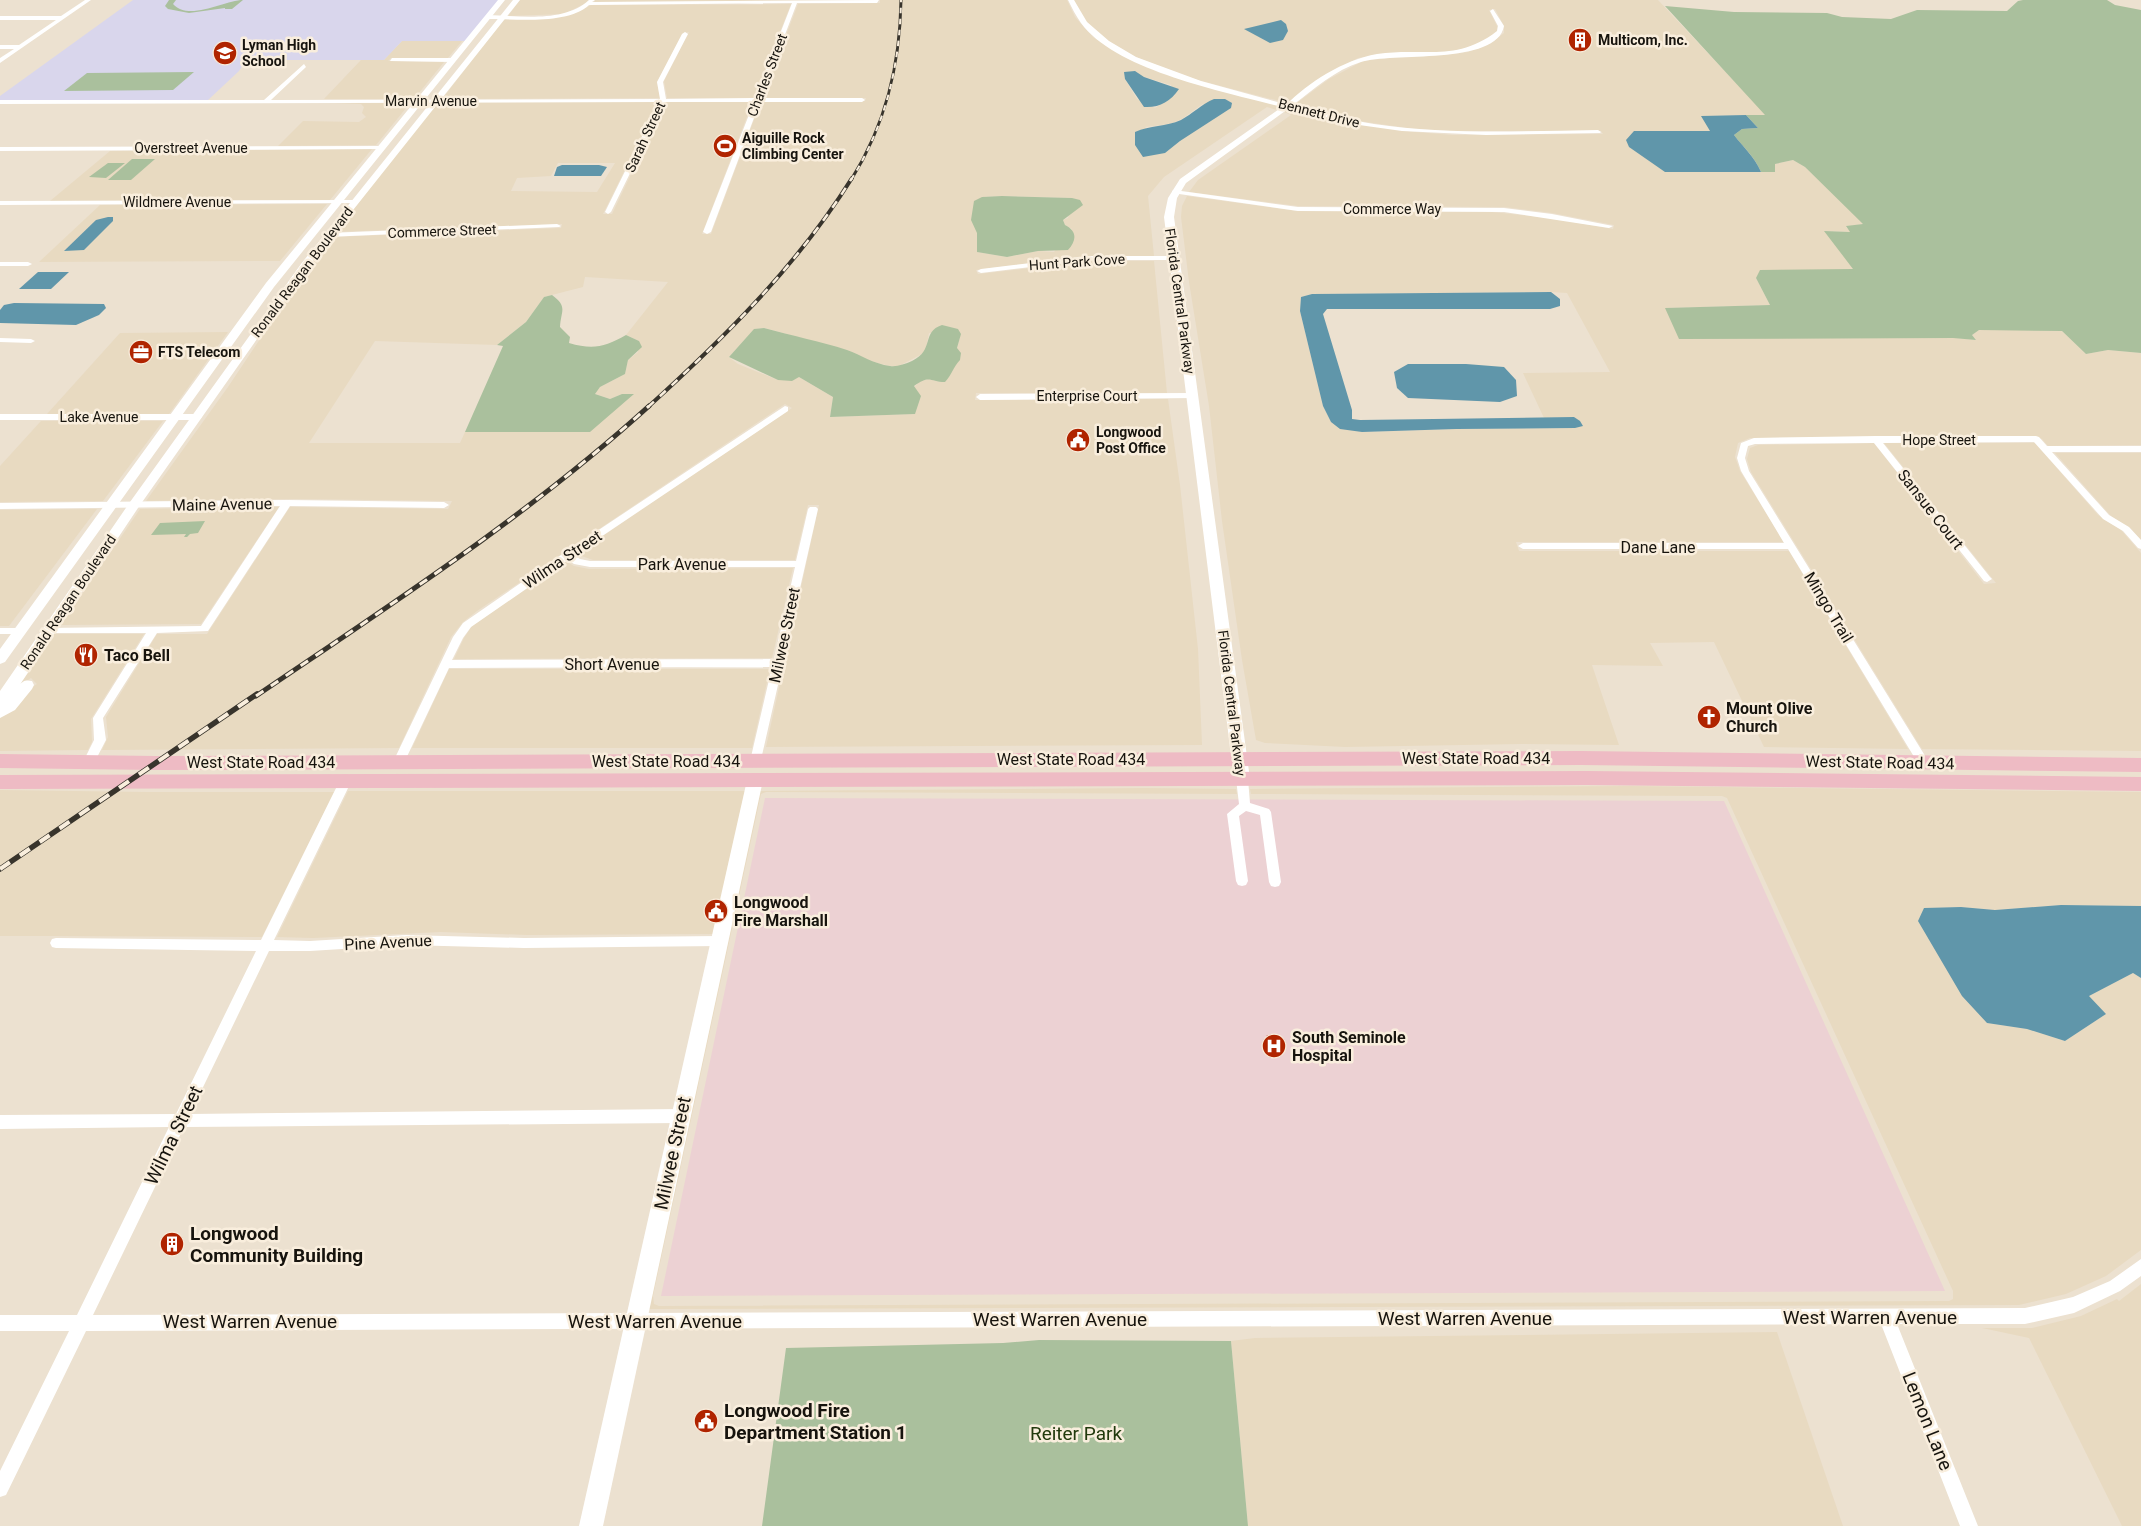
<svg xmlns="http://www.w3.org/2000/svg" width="2141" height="1526" font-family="Roboto,sans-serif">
<rect width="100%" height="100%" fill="#ece1d0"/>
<g fill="#e8dac1" fill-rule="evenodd">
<path d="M520 0H589L586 3 564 14 508 16Z"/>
<path d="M595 0H1067L1075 17 1093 37 1130 59 1152 68 1283 106 1277 110 1267 107 1164 177 1148 196 1154 256H1090L976 270 978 274 1091 261H1154L1167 393H976L975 400 1168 399 1180 485 1198 649 1202 745 766 747 819 505H808L795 560H593L576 554 792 408 785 404 477 611 463 622 451 637 399 748 102 750 108 737 106 717 157 634H207L290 507 448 509 452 501 295 499 146 501 228 387 284 303 331 237 561 228 562 224 335 232 439 102 659 101 603 214H612L666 101H753L702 234H711L761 101H865L866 98H762L798 4 880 3V0L594 2ZM1144 77 1171 85 1175 95 1155 108 1137 99 1125 79ZM1204 103 1180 141 1165 153 1145 127 1170 124 1182 119ZM558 163H615L597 192 511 191 517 178 551 176ZM1002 196 1072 198 1068 218 1063 220 1065 225 1072 229 1054 252 1038 251 1007 257 977 252V233L982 197ZM585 277 668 282 626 335 639 341 638 352 628 360 625 374 600 387 596 391 595 394 610 399 622 394 590 432H465L460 443H309L375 341 497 345 526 322 544 297 583 287ZM765 328 847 351 873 362 890 366H899L922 354 926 349 929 333 960 337 951 371 940 382 929 379 920 381 914 387 915 414 830 417 833 397 799 377 778 380 738 364 729 357 755 329Z"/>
<path d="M1074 0H1658L1766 115 1702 116 1710 131H1634L1665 172H1775V164L1793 160 1805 167 1864 224 1846 227 1851 232 1825 231 1854 269 1756 278 1770 305 1665 308 1976 340 1972 335 1979 329 2062 331 2086 354 2108 350 2141 353V445L2048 446 2042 439 2033 436 1750 438 1738 443 1735 457 1740 471 1784 542H1516L1519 551H1789L1908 749 1764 747 1714 642 1650 643 1663 666 1592 665 1619 745 1522 744 1345 747 1265 743 1256 740 1242 660 1222 521 1209 406 1189 282 1181 217 1182 206 1187 196 1297 211H1482L1551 218 1613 229 1614 225 1552 213 1504 207 1298 206 1189 192 1198 180 1291 115 1284 112 1290 108 1343 122 1415 132 1453 135 1603 134 1601 131H1451L1414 129 1345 119 1294 105 1329 79 1363 61 1402 56 1452 54 1468 52 1491 43 1504 33V26L1495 9 1489 10 1497 26V32L1485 41 1463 49 1448 52 1371 56 1358 58 1323 77 1287 103 1186 77 1136 57 1099 36 1082 16ZM1551 292 1567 293 1610 372 1523 373 1544 418 1575 417V428L1456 429 1362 432 1331 422 1323 406 1300 311 1301 297 1312 294Z"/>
<path d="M791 4 754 98H667L664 81 689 32 683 33 657 82 660 98 442 99 505 18H547L575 13 591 5Z"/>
<path d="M402 41H462L447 59 391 58 388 61 444 62 414 99H324L361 60H384Z"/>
<path d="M411 102 376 145 278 146 303 121 359 122 366 117 362 113 364 107 361 104 335 103Z"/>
<path d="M372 149 330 200 50 201 110 151Z"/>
<path d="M327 204 280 261 39 262 100 205Z"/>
<path d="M228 332 169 414H47L120 333Z"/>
<path d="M41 421H163L103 501 0 502V466Z"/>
<path d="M1874 443 1984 584 1996 583 1884 443H2035L2098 515 2121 530 2141 553V751L1922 749 1751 472 1747 459 1750 448 1758 445Z"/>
<path d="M2055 453H2141V540L2131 529 2111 516Z"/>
<path d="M279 507 201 624 61 625 140 509Z"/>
<path d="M97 509 9 626H0V510Z"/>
<path d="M565 561 574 566 589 569 793 568 772 658 454 659 464 638 472 626Z"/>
<path d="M54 634H144L91 719 92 742 88 750 0 751V718L11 712 29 689 37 684 31 678 19 686Z"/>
<path d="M449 669H770L752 748H412Z"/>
<path d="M1630 786 2141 792V906L2061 905 1995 910 1961 907 1924 908 1987 1023 2027 1029 2065 1041 2106 1014 2088 996 2133 973 2141 978V1250L2106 1276 2066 1294 2019 1305 647 1309 760 791 1145 788 1236 789 1237 794 766 792 761 794 653 1296 654 1304 659 1306 1949 1301 1953 1299V1291L1727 798 1722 796 1251 794 1250 789Z"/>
<path d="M0 790 147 792H334L262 937 53 936H0Z"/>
<path d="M348 791H746L714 934 527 935 441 932 313 938 277 937Z"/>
<path d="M2141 1284V1526H2122L2029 1338 1982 1328H2032L2081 1316 2117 1299 2119 1301Z"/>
<path d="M1777 1332 1843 1526H1248L1231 1341 1255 1338Z"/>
</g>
<path fill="#d9d6ec" d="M133 0H502L469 41H402L384 60H246L239 71 207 101 0 102V96Z"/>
<path fill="#ecd1d3" d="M765 798 1724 801 1945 1291 661 1296Z"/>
<g fill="#aac09d">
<path d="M169 0H176L173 4C189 22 225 0 243 0L232 9H225V8L189 13 168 9 165 6Z"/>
<path d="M2023 0H2107L2115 5 2141 10V353L2108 350 2086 354 2062 331 1979 330 1972 335 1976 340 1953 338 1679 339 1665 308 1770 305 1756 278 1760 270 1853 269 1824 231 1850 232 1846 226 1863 224 1805 167 1793 160 1775 164V172H1761C1755 157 1744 148 1734 135L1742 129 1758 128 1746 115H1765L1665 6 1734 12 1827 13 1842 17 1891 19 1917 10 2007 11 2018 1Z"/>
<path d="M194 72 173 90 64 91 87 73Z"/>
<path d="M132 159H155L131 180H108Z"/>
<path d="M108 163H125L106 178 89 177Z"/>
<path d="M1002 196 1072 198 1080 200 1083 205 1063 220 1065 225C1077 231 1077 240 1068 250L1038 251 1007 257 977 252V233L971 220 974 201 982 197Z"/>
<path d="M552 295C568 307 561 310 560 327L570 337 569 343C593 350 605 347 626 335L639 341 642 347 628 360 625 374 600 387 595 394 610 399 622 394H634L590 432H465L503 346 497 345 526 322 544 297Z"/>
<path d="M942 325 958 329 961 334 957 348 961 353 960 360C953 367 952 375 945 382 930 382 930 374 914 386L921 396 915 414 830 417 833 397 799 377 792 381 778 380 729 357 754 329 764 328C792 336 820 341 847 350 861 355 874 364 890 366 897 367 905 364 912 361 935 350 921 332 942 325Z"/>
<path d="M205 521 198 533 190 534 187 537H184L186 534 151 535 160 523Z"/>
<path d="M1039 1340 1231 1341 1248 1526H762L786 1348 1003 1343Z"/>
</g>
<g fill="#6096aa">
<path d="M1281 20 1286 24 1288 31 1283 40 1270 43 1244 29Z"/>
<path d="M1135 71 1144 77 1179 89C1170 102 1159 108 1144 107L1125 79 1124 72Z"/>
<path d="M1214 99H1225L1232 103 1231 108 1180 141 1165 153 1143 157 1135 145V132C1150 125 1166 127 1181 120 1192 114 1202 104 1214 99Z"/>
<path d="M1746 115 1758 128 1742 129 1734 135C1744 148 1754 156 1761 172H1665L1629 147 1626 140 1634 131H1710L1701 116Z"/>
<path d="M562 165H599L607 167 601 176H554L557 167Z"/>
<path d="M108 217H113V221L84 250 64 251 96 220Z"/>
<path d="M38 272H69L51 289H19Z"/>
<path d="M1551 292 1560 299V306L1550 309H1327L1323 314 1352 410V419L1360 420 1574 417 1580 421 1583 426 1575 428 1456 429 1362 432 1340 429 1331 422 1323 406 1300 311 1301 297 1312 294Z"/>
<path d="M14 303 104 304 106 308 99 315 76 325 0 323V310L4 305Z"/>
<path d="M1408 364H1466L1504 367 1516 380 1517 396 1500 402 1408 398 1397 388 1394 372Z"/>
<path d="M2061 905 2141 906V978L2133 973 2089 996 2106 1014 2065 1041 2027 1029 1987 1023 1962 996 1918 921 1924 908 1961 907 1995 910Z"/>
</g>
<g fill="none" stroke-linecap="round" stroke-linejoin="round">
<g fill="#fff" fill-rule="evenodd">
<path d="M85 0H91L0 63V58L14 49H0V45H19L56 20H0V16H61Z"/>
<path d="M589 0H595L592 2 879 0 877 3H797L761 98H862L865 100 862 102H760L711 232 707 234 703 232 754 102H665L611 212 608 214 605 212 659 102 0 104V100H264L304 64 306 67 271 100 660 99 657 82 682 34 685 32 688 34 663 82 666 99 755 98 792 3 589 5C568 25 515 19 488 19L485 17 488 15C520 16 564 23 589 0Z"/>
<path d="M1493 9 1504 26C1497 66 1391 52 1361 62 1335 70 1314 89 1293 105 1320 112 1347 120 1374 124 1448 135 1524 131 1598 130L1601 132 1600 133 1486 135 1402 131 1352 124 1285 106C1309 82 1343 60 1377 54 1423 47 1456 63 1497 31L1498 26 1490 11Z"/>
<path d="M392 58H453L456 60 453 62 390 61Z"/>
<path d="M384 146 385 147 382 149 0 151V147Z"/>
<path d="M1174 190 1298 207 1504 208 1552 214 1613 226 1609 228 1504 212 1298 211 1172 193V191Z"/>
<path d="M354 200 357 202 356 203 0 205V201Z"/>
<path d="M557 224 561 226 559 227 327 237 323 235 327 233Z"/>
<path d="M1090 256H1174L1178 258 1174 260H1090L981 273 977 271 981 269Z"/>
<path d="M0 262H28L32 264 28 266H0Z"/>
<path d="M0 338 31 339 35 341 31 343 0 342Z"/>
<path d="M1193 393 1196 394V398L980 400 976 397 980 394Z"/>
<path d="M785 406 788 407V411L574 555 580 559 590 561H796L808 509 810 507H816L818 509 760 764H752L750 761 772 667 449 668 403 765H395L393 762 453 637 463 623 564 553ZM568 560 574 564 590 567H795L774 659 452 660 463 638 471 627Z"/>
<path d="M0 414H198L202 417 198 420H0Z"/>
<path d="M1876 436H2036L2039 437 2047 446H2141V452H2052L2109 515 2129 527 2141 540V549L2138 548 2123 531 2103 519 2034 442 1883 443 1990 577 1992 579 1987 582 1984 581 1874 443 1755 444 1748 446 1745 458 1749 471 1927 759 1929 762 1923 766 1919 765 1788 549H1523L1518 546 1523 543H1784L1741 471 1737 458 1741 443 1754 438Z"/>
<path d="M287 500 444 502 449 505 444 508 290 506 208 631 157 633 103 718 106 740 93 765 89 766 85 765 83 762 94 740 93 718 146 633H51L46 630 47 628 201 626 280 506 0 509V503Z"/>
<path d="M0 628H20L25 631 20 634H0Z"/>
<path d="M1242 775 1246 776 1248 779 1250 803 1269 809 1271 812 1281 882 1279 886 1275 887 1271 886 1269 882 1260 815 1246 811 1239 816 1248 881 1246 885 1242 886 1238 885 1236 881 1227 814 1239 804 1236 779 1238 776Z"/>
<path d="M345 778 349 779 351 782 274 940 310 941 406 935 524 938 720 936 724 937 726 941 724 945 720 946 524 948 406 945 310 951H269L190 1114 680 1109 685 1111 687 1116 685 1121 680 1123 184 1127 93 1315 2025 1308 2073 1297 2110 1281 2141 1259V1276L2120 1291 2074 1313 2025 1324H1897L1978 1526H1960L1881 1324 86 1331 6 1495 0 1497V1471L69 1331H0V1315H77L169 1127 0 1129V1115L176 1114 256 951 56 948 52 947 50 943 52 939 56 938 261 940 339 782 341 779Z"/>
</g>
<g fill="#fff" fill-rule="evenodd">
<path d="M498 0H505L274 287 5 662 0 664V649L266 283Z"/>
<path d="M513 0H520L307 268 138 508 19 686C23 680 26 680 32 681L34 685 32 689 15 710 0 718V691L130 502 301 264Z"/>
<path d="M1068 0H1074L1087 22 1109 41 1136 57 1201 81 1292 106 1186 183 1177 198 1174 217 1250 779 1247 783 1242 785 1237 783 1234 779 1164 217 1168 198 1180 179 1282 107C1226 92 1116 71 1081 23 1076 16 1072 8 1068 0Z"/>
<path d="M755 774 760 776 763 780 603 1526H579L747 780 750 776Z"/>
</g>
<g fill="#eebbc4" fill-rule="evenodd">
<path d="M1581 751 2141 758V772L1581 765 156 770 0 768V754L156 756Z"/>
<path d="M1586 771 2141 777V791L1586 785 0 789V775Z"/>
</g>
<g stroke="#38342c" stroke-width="3">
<path id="rail-far3" d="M851 180C886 124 900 65 901 0"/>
</g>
<g stroke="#38342c" stroke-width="4">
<path id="rail-far2" d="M648 407C724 338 797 266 852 178"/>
</g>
<g stroke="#38342c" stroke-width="5">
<path id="rail-far1" d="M256 696C390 605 529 515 649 406"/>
</g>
<g stroke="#38342c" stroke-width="5.5">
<path id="rail" d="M0 869 257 694"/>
</g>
<use href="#rail-far3" stroke="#f9eedd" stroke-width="2" stroke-dasharray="5.5" stroke-linecap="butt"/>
<use href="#rail-far2" stroke="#f9eedd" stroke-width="2.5" stroke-dasharray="8" stroke-linecap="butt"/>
<use href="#rail-far1" stroke="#f9eedd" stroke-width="3" stroke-dasharray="9" stroke-linecap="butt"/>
<use href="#rail" stroke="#f9eedd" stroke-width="4" stroke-dasharray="12" stroke-linecap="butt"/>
</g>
<defs>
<g id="building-disc" transform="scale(1.25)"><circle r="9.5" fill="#b02400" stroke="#f9eedd"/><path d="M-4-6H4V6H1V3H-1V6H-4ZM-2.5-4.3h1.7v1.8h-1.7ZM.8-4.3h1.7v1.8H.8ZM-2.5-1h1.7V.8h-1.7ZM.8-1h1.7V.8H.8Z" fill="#fff"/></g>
<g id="school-disc" transform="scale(1.25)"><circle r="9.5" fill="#b02400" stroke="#f9eedd"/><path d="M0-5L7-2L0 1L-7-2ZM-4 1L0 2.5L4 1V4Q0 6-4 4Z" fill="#fff"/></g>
<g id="stadium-disc" transform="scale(1.25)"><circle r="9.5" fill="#b02400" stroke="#f9eedd"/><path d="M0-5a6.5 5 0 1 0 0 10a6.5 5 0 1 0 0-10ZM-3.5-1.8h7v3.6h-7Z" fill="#fff"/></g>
<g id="office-disc" transform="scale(1.25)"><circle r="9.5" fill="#b02400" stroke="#f9eedd"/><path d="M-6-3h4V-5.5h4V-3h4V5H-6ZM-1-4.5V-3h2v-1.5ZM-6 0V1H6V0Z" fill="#fff"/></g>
<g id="civic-disc" transform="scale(1.25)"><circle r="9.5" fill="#b02400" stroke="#f9eedd"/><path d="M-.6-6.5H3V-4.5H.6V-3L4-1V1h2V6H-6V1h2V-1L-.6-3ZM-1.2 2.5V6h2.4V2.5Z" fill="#fff"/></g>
<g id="restaurant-disc" transform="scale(1.25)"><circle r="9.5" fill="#b02400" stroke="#f9eedd"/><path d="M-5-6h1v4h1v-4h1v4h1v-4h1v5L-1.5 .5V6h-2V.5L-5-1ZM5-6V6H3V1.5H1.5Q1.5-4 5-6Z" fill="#fff"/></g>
<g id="church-disc" transform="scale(1.25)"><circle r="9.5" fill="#b02400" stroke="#f9eedd"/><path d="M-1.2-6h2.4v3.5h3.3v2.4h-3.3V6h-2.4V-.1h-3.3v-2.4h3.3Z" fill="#fff"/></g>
<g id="hospital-disc" transform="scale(1.25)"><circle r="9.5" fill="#b02400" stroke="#f9eedd"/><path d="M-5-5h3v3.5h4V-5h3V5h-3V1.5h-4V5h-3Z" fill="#fff"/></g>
</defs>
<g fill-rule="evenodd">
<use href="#building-disc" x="1580" y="40"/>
<use href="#school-disc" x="225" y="53"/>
<use href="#stadium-disc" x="725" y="146"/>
<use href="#office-disc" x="141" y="352"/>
<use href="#civic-disc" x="1078" y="440"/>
<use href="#restaurant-disc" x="86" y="655"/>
<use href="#church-disc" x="1709" y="717"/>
<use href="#civic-disc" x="716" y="911"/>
<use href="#hospital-disc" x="1274" y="1046"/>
<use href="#building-disc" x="172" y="1244"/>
<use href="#civic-disc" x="706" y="1421"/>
</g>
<g text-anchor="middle" stroke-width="5" stroke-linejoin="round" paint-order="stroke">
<g font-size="14" font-weight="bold" fill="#17140e" stroke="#f9eedd" text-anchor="start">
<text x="1598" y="45">Multicom, Inc.</text>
<text x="242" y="50">Lyman High<tspan x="242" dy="16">School</tspan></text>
<text x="742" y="143">Aiguille Rock<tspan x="742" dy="16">Climbing Center</tspan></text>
<text x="158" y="357">FTS Telecom</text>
<text x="1096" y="437">Longwood<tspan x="1096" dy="16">Post Office</tspan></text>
</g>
<g font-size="14" fill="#17140e" stroke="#f9eedd">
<text transform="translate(767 75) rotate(-69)" y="5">Charles Street</text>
<text x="431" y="106">Marvin Avenue</text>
<text transform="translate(1319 113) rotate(14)" y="5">Bennett Drive</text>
<text transform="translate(645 137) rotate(-65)" y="5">Sarah Street</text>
<text x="191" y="153">Overstreet Avenue</text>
<text x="177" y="207">Wildmere Avenue</text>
<text x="1392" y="214">Commerce Way</text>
<text transform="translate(442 231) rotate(-2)" y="5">Commerce Street</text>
<text transform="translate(1077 262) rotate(-4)" y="5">Hunt Park Cove</text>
<text transform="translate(302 272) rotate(-53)" y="5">Ronald Reagan Boulevard</text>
<text transform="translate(1180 301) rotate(82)" y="5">Florida Central Parkway</text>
<text x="1087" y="401">Enterprise Court</text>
<text x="99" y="422">Lake Avenue</text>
<text x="1939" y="445">Hope Street</text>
<text transform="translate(68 602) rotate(-56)" y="5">Ronald Reagan Boulevard</text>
<text transform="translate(1232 703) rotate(83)" y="5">Florida Central Parkway</text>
</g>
<g font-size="16" fill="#17140e" stroke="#f9eedd">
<text transform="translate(222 504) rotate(-1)" y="6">Maine Avenue</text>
<text transform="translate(1931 509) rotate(52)" y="6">Sansue Court</text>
<text x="1658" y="553">Dane Lane</text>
<text transform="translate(562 559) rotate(-34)" y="6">Wilma Street</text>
<text x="682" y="570">Park Avenue</text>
<text transform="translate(1829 607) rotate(59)" y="6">Mingo Trail</text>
<text transform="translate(784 635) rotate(-78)" y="6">Milwee Street</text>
<text x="612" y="670">Short Avenue</text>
<text x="1476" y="764">West State Road 434</text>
<text x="1071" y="765">West State Road 434</text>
<text x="666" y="767">West State Road 434</text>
<text x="261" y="768">West State Road 434</text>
<text transform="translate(1880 762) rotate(1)" y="6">West State Road 434</text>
<text transform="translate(388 942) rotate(-3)" y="6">Pine Avenue</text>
</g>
<g font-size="16" font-weight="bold" fill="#17140e" stroke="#f9eedd" text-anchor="start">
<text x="104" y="661">Taco Bell</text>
<text x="1726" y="714">Mount Olive<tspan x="1726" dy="18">Church</tspan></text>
<text x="734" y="908">Longwood<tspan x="734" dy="18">Fire Marshall</tspan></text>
<text x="1292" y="1043">South Seminole<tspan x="1292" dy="18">Hospital</tspan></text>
</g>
<g font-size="19" fill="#17140e" stroke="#f9eedd">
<text transform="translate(173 1135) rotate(-64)" y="7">Wilma Street</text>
<text transform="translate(672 1153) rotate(-78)" y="7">Milwee Street</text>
<text x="1870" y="1324">West Warren Avenue</text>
<text x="1465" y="1325">West Warren Avenue</text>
<text x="1060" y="1326">West Warren Avenue</text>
<text x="250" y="1328">West Warren Avenue</text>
<text x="655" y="1328">West Warren Avenue</text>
<text transform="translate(1928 1421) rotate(68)" y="7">Lemon Lane</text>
</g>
<g font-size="19" font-weight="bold" fill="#17140e" stroke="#f9eedd" text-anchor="start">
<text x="190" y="1240">Longwood<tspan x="190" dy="22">Community Building</tspan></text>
<text x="724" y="1417">Longwood Fire<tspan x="724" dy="22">Department Station 1</tspan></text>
</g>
<g font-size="19" fill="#223a0d" stroke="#f9eedd">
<text x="1076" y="1440">Reiter Park</text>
</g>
</g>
</svg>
